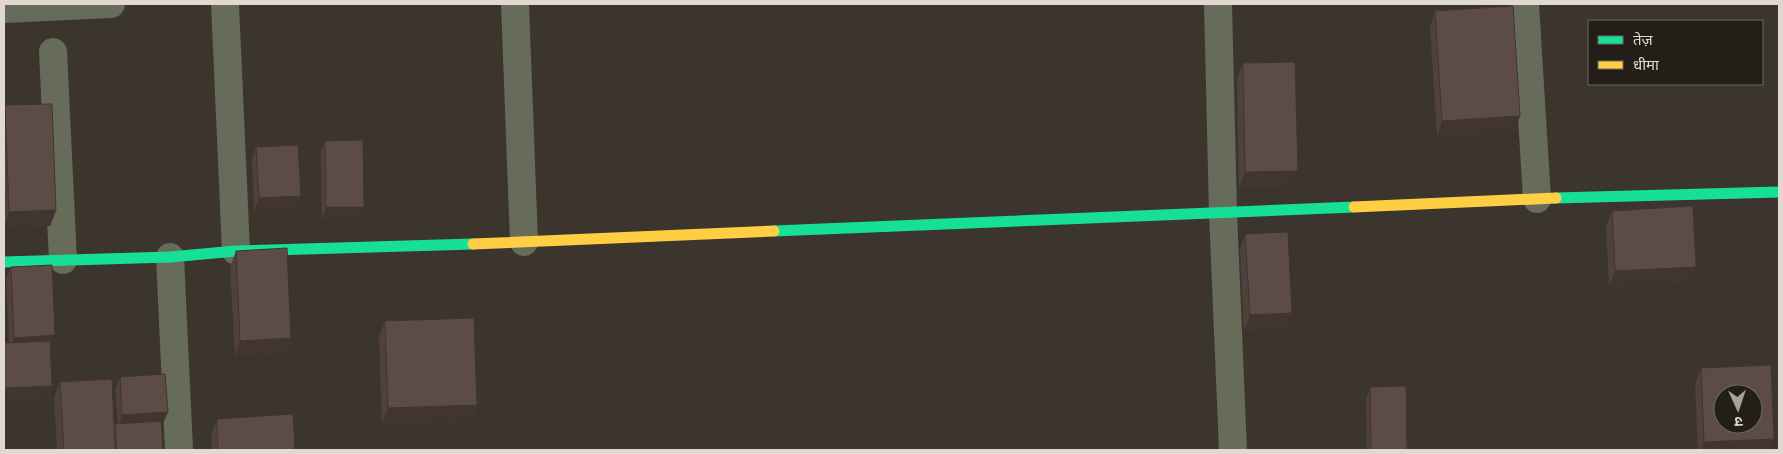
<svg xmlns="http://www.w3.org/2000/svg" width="1783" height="454" font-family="'Roboto Condensed','Noto Sans Devanagari',sans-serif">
<rect width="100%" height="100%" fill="#3b352e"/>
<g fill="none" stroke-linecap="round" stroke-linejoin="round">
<g stroke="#666b5a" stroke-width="28">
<path d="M225 4 236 251"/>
<path d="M515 4 524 242"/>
<path d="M1218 4 1223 213 1233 450"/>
<path d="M1525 4 1537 199"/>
<path d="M4 9 111 4"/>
<path d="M53 52 63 260"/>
<path d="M170 257 179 450"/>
</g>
<g stroke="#16e098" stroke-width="11">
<path d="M1556 198 1779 192"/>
<path d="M774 231 1354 207"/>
<path d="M4 262 170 257 236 251 473 244"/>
</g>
<g stroke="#ffcf43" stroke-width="11">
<path d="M1354 207 1556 198"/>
<path d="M473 244 774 231"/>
</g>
</g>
<g fill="#50413c">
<path d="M1435 11 1514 132 1437 137 1430 27Z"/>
<path d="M1243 63 1292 187 1239 188 1237 79Z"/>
<path d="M5 105 56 210 50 226 4 228V110Z"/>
<path d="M325 141 360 219H322L321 153Z"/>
<path d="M256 147 297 208 254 210 252 159Z"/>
<path d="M1612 211 1696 267 1690 283 1609 287 1606 226Z"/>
<path d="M1245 234 1286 329 1244 331 1240 250Z"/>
<path d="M236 251 291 338 285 354 235 356 230 267Z"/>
<path d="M11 267 55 335 51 347 52 386 48 398 4 400V343H9L6 279Z"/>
<path d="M385 321 477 405 472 421 382 424 379 337Z"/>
<path d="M1701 368 1770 450H1698L1695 384Z"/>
<path d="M120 377 168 412 163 423 162 424 163 450H57L54 398 60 382 114 428 115 424H118L115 389Z"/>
<path d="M1370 387 1407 450H1367L1366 399Z"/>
<path d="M217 419 295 450H212L211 435Z"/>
</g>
<g fill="#413531">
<path d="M1520 116 1514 132 1437 137 1442 121Z"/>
<path d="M1298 171 1292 187 1239 188 1245 172Z"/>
<path d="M301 196 297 208 254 210 259 198Z"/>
<path d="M326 207H364L360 219H322Z"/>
<path d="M56 210 50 226 4 228 9 212Z"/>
<path d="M1696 267 1690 283 1609 287 1615 271Z"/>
<path d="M1292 313 1286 329 1244 331 1250 315Z"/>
<path d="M55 335 51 347 10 350 14 338Z"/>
<path d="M291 338 285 354 235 356 240 341Z"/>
<path d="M52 386 48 398 4 400V388Z"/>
<path d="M477 405 472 421 382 424 388 408Z"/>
<path d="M168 412 163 423 118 427 122 415Z"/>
<path d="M1774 439 1770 450H1701L1704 442Z"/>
</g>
<g fill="#5d4c46" stroke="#413531" fill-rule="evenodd">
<path d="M1513 6 1520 116 1442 121 1435 11Z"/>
<path d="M1295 62 1298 171 1245 172 1243 63Z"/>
<path d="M52 104 56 210 9 212 5 105Z"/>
<path d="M363 140 364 207H326L325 141Z"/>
<path d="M298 145 301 196 259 198 256 147Z"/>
<path d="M1693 206 1696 267 1615 271 1612 211Z"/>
<path d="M1288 232 1292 313 1250 315 1245 234Z"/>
<path d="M287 248 291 338 240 341 236 251Z"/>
<path d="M52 265 55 335 14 338 11 267Z"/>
<path d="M474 318 477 405 388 408 385 321Z"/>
<path d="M50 341 52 386 4 388V343Z"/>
<path d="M1771 365 1774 439 1704 442 1701 368ZM1723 394H1753V424H1723Z"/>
<path d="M165 374 168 412 122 415 120 377Z"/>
<path d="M112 379 115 450H64L60 382Z"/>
<path d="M1406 386 1407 450H1371L1370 387Z"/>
<path d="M293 414 295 450H218L217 419Z"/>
<path d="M161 421 163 450H117L115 424Z"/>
</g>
<rect width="1783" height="454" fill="none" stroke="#e1d9d1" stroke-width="10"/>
<rect x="1588" y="20" width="175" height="65" fill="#231e18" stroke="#6f6962"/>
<rect x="1598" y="36" width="25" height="8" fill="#16e098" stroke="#6f6962"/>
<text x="1633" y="45" font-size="15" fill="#e1d9d1">तेज़</text>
<rect x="1598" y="61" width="25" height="8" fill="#ffcf43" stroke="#6f6962"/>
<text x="1633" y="70" font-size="15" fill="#e1d9d1">धीमा</text>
<g transform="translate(1738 409) rotate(177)"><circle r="24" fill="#231e18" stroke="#6f6962"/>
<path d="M0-4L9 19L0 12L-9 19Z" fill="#a7a098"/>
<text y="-8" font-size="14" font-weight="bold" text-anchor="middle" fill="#e1d9d1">उ</text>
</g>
</svg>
